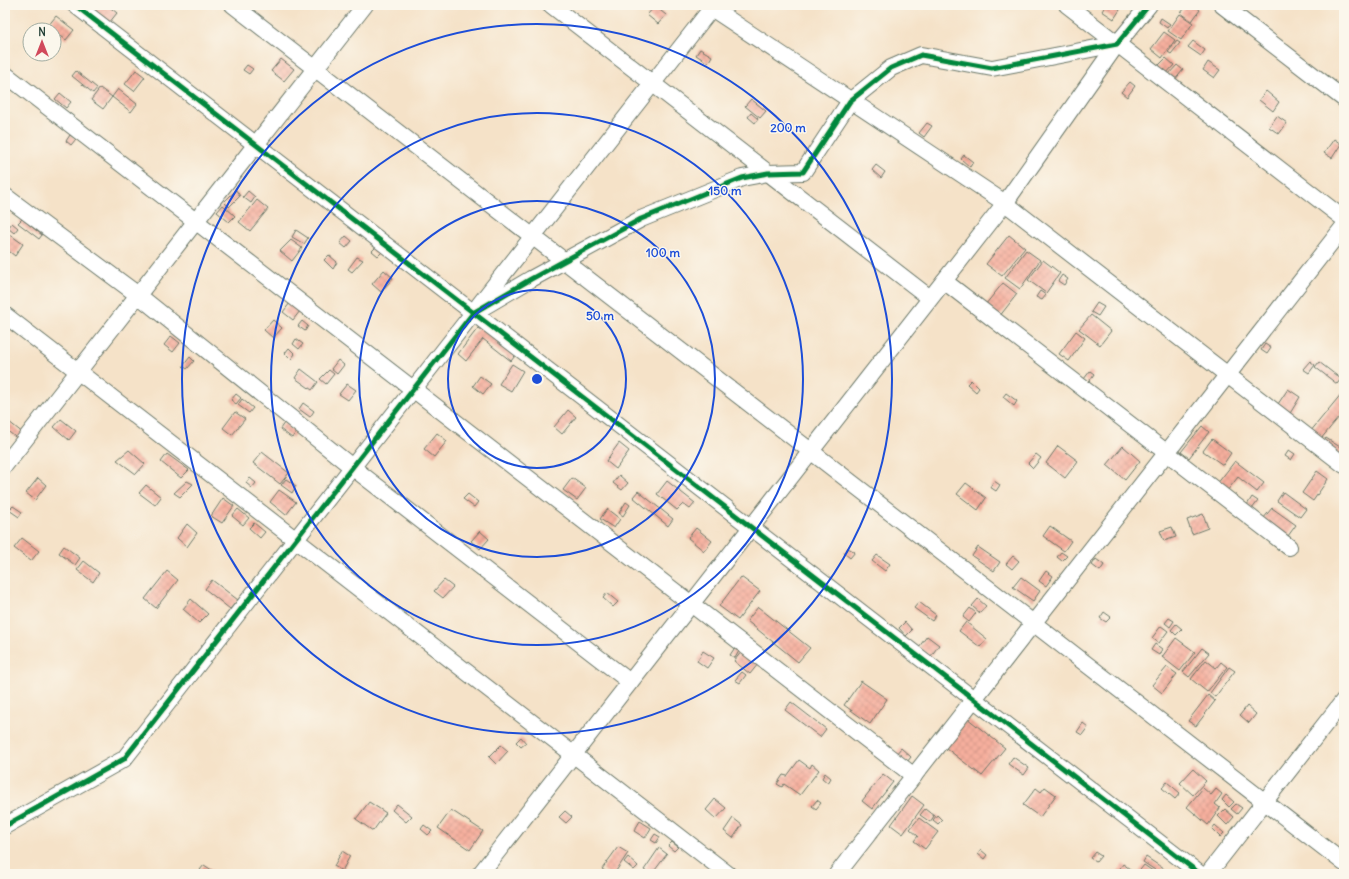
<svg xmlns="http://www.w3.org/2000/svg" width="1349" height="879" font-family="Delius,sans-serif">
<defs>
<pattern id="building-cross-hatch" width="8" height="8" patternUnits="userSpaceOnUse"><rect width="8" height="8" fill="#f6af9d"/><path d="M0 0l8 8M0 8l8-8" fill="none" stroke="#d29788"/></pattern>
</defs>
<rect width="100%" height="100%" fill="#fbf7ec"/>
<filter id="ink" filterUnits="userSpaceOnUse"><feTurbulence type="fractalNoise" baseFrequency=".025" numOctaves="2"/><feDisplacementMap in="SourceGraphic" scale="8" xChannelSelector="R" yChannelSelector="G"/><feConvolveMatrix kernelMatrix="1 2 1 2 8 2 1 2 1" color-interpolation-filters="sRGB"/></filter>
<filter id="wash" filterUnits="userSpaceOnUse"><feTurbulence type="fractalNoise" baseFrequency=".012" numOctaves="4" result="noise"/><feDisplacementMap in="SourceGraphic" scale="16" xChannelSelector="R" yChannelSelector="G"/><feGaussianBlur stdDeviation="0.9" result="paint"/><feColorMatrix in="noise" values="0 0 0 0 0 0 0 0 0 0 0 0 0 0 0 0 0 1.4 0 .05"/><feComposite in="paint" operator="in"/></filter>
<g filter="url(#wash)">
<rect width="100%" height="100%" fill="#f5e2c8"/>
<g id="blocks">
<g fill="url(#building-cross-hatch)">
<path d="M95 5H107L117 13 109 23 93 8Z"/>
<path d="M1106 5H1123L1114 19 1102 11Z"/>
<path d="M1187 5H1194L1200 10 1192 21 1181 13Z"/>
<path d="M655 6 666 15 658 24 647 15Z"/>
<path d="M1180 14 1193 23 1181 40 1168 31Z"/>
<path d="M56 16 74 30 66 40 48 26Z"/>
<path d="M1161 18 1170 24 1167 28 1159 22Z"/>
<path d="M1164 32 1175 40 1162 58 1151 49Z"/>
<path d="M1177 41 1180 43 1171 54 1168 52Z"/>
<path d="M1193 41 1205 50 1201 56 1188 47Z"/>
<path d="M700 49 712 56 708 63 696 55Z"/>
<path d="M1166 58 1174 65 1165 75 1156 68Z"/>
<path d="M281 59 294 69 284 81 271 71Z"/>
<path d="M1208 62 1220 70 1214 78 1203 70Z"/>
<path d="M247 65 253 69 249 74 243 70Z"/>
<path d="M1177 65 1183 70 1174 81 1168 75Z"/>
<path d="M136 70 145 77 134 91 125 84Z"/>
<path d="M76 71 97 88 93 93 72 76Z"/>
<path d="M1130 82 1135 86 1127 97 1121 92Z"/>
<path d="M100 88 112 97 103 109 91 100Z"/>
<path d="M118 89 137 104 131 112 112 97Z"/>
<path d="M1266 91 1279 102 1273 111 1259 100Z"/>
<path d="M60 93 71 102 66 108 55 99Z"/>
<path d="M751 99 766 111 760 118 745 106Z"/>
<path d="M751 113 758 119 755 123 748 117Z"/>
<path d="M1277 116 1287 123 1279 134 1269 127Z"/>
<path d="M927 123 932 126 924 137 919 133Z"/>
<path d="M70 135 76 139 71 145 66 141Z"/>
<path d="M1334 139 1341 144 1332 158 1324 153Z"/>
<path d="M964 155 973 162 970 167 961 159Z"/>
<path d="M876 165 885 172 881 178 872 170Z"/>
<path d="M236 190 240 196 229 207 224 202Z"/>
<path d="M248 191 255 197 251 203 243 197Z"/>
<path d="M257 200 268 209 250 231 239 222Z"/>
<path d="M223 205 235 216 229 222 217 212Z"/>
<path d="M22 219 42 235 39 239 18 223Z"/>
<path d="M12 223 18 228 14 233 8 228Z"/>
<path d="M296 230 308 238 304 244 292 237Z"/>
<path d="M5 231 23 244 15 256 5 248Z"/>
<path d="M1009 235 1025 248 1002 276 986 264Z"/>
<path d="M346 236 352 241 346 248 340 243Z"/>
<path d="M291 240 302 248 292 261 280 251Z"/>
<path d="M377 246 383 251 378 256 372 251Z"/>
<path d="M1026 250 1040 260 1020 289 1005 278Z"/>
<path d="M329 255 337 262 333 269 324 260Z"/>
<path d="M357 257 363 260 352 272 348 269Z"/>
<path d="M1043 260 1060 273 1046 293 1028 280Z"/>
<path d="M384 270 393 278 381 292 372 284Z"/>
<path d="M1062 275 1068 279 1064 285 1058 281Z"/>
<path d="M1003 283 1017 294 999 317 985 305Z"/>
<path d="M1040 291 1046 295 1042 300 1036 297Z"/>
<path d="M290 303 300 311 293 320 283 312Z"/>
<path d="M1097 303 1104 307 1098 316 1091 312Z"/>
<path d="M1091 315 1111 331 1100 345 1079 329Z"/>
<path d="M273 320 282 328 273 338 264 330Z"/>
<path d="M302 321 308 326 305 331 298 326Z"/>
<path d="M481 324 518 352 511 361 483 339 466 361 458 354Z"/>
<path d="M1076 331 1085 338 1069 361 1059 354Z"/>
<path d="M171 336 180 343 173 352 164 345Z"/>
<path d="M296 339 303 344 299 349 293 344Z"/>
<path d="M1265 344 1271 348 1267 354 1261 350Z"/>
<path d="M289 348 295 354 291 359 285 353Z"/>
<path d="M190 357 194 361 187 369 183 366Z"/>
<path d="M338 360 344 365 337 374 331 369Z"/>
<path d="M1310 361 1315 365 1309 373 1303 369Z"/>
<path d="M1319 362 1341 379 1337 384 1315 367Z"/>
<path d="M512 364 523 371 511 391 499 384Z"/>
<path d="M301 369 318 382 312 390 295 378Z"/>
<path d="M329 370 334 374 326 384 320 379Z"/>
<path d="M1090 371 1094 374 1088 383 1084 379Z"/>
<path d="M480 376 491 384 483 394 473 386Z"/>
<path d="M971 380 979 388 976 392 967 384Z"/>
<path d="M347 384 356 390 348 400 339 394Z"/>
<path d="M1288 389 1300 397 1289 415 1276 407Z"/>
<path d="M1006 393 1017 401 1014 406 1003 397Z"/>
<path d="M1342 393 1344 395V411L1320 440 1310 432Z"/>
<path d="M236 394 241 398 236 404 231 400Z"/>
<path d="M242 399 253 408 249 413 238 405Z"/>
<path d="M303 403 314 411 310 417 299 409Z"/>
<path d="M568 410 576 417 562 434 554 427Z"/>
<path d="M235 412 245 419 232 435 223 428Z"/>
<path d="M61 419 76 431 69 440 54 427Z"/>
<path d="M8 421 24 434 19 440 5 429V424Z"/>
<path d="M284 423 296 432 292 438 280 429Z"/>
<path d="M1202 426 1209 432 1189 458 1181 452Z"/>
<path d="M437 433 447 441 434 457 424 449Z"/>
<path d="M1326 438 1340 447 1344 441V457L1322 443Z"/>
<path d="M1212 439 1231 453 1223 465 1203 451Z"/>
<path d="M619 443 629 451 616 469 606 461Z"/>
<path d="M1058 446 1078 461 1065 478 1046 463Z"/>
<path d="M1123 446 1140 461 1125 480 1107 465Z"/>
<path d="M129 450 145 464 136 474 117 460Z"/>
<path d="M1289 450 1295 454 1291 460 1285 456Z"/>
<path d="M262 452 289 473 280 484 253 463Z"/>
<path d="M167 454 189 470 181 478 161 462Z"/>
<path d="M1036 454 1041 458 1033 468 1028 463Z"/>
<path d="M1235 461 1264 483 1257 492 1238 477 1227 491 1217 484Z"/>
<path d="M1317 471 1328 479 1313 501 1302 493Z"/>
<path d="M619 475 628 483 622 490 613 483Z"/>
<path d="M38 478 46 485 35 500 26 493Z"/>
<path d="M250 478 256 483 252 488 246 483Z"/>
<path d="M572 478 586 488 577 500 563 490Z"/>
<path d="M286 479 296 486 292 493 281 485Z"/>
<path d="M187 481 193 484 180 497 174 493Z"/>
<path d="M667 481 695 503 690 509 683 504 677 510 657 494Z"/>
<path d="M994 481 1000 485 996 491 990 487Z"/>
<path d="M966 483 986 498 978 510 957 494Z"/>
<path d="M146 485 161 497 155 505 139 493Z"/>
<path d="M279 490 296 502 286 515 270 502Z"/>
<path d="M638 491 673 519 668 526 633 497Z"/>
<path d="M1283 492 1306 509 1300 517 1277 501Z"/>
<path d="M468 494 478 502 474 507 463 499Z"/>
<path d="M1252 497 1258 501 1252 509 1247 505Z"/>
<path d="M223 498 234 506 222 523 211 516Z"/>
<path d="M626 502 630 505 623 516 619 513Z"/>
<path d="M13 506 22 512 19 517 9 510Z"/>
<path d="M1272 508 1296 525 1288 536 1263 519Z"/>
<path d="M238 509 249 518 243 525 232 516Z"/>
<path d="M607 509 620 519 614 528 600 519Z"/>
<path d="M1203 514 1208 528 1192 534 1187 520Z"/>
<path d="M254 523 265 532 260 538 249 528Z"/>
<path d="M187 524 197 533 187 547 177 538Z"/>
<path d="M1050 526 1071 541 1064 551 1043 536Z"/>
<path d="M1172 527 1176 537 1164 541 1160 531Z"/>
<path d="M696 528 712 541 704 551 688 538Z"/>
<path d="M480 531 489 539 480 549 471 541Z"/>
<path d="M22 538 39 551 31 561 14 548Z"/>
<path d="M64 546 80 558 75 565 59 553Z"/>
<path d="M978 547 1000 562 994 571 972 556Z"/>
<path d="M848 548 855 552 850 558 844 553Z"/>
<path d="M1061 552 1067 556 1062 561 1057 557Z"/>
<path d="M877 555 890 564 885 571 872 561Z"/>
<path d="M1013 556 1019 561 1012 569 1006 564Z"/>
<path d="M1096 559 1104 565 1100 571 1092 565Z"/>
<path d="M84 561 99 573 93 582 77 570Z"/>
<path d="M167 571 178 580 156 608 145 599Z"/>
<path d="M1046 571 1053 576 1046 586 1039 581Z"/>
<path d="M741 577 760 591 738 620 719 606Z"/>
<path d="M1021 577 1040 591 1033 601 1013 587Z"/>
<path d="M212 580 238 600 230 609 205 589Z"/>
<path d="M444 580 453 587 443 598 434 591Z"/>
<path d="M607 593 618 602 613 607 603 598Z"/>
<path d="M191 599 208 614 199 623 183 609Z"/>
<path d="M978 599 986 606 980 613 972 606Z"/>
<path d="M919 602 936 615 932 621 914 608Z"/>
<path d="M758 607 810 648 798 662 747 621Z"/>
<path d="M970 608 976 613 969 622 963 617Z"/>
<path d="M1104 612 1111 617 1106 622 1100 618Z"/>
<path d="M1169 618 1174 621 1170 627 1165 623Z"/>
<path d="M905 622 912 630 906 636 899 628Z"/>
<path d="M966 622 987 639 980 647 959 631Z"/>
<path d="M1176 624 1182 629 1176 635 1171 630Z"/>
<path d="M1161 626 1168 631 1159 643 1152 638Z"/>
<path d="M927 636 939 645 931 656 919 647Z"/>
<path d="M1176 638 1195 652 1180 671 1162 657Z"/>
<path d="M1155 644 1162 649 1159 655 1151 650Z"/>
<path d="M1202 648 1209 653 1189 677 1183 672Z"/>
<path d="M734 649 739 651 735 658 730 655Z"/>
<path d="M703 651 714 658 707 668 697 661Z"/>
<path d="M742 651 758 664 750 674 734 661Z"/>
<path d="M1206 660 1216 668 1221 662 1227 667 1207 692 1191 679Z"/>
<path d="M1167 667 1177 674 1162 693 1152 685Z"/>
<path d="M1229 667 1235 671 1215 697 1210 693Z"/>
<path d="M742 672 746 675 740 683 735 680Z"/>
<path d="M861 681 887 699 870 724 844 705Z"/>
<path d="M1208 695 1215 701 1196 726 1188 721Z"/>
<path d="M791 702 826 729 820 737 785 710Z"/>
<path d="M1247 706 1256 714 1249 723 1240 715Z"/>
<path d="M967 718 1005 748 982 776 946 748Z"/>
<path d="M1083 723 1088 727 1082 735 1077 732Z"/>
<path d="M521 737 526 743 521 747 516 742Z"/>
<path d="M501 745 508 751 496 764 489 757Z"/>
<path d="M901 748 911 757 907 762 896 754Z"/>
<path d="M1013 757 1029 768 1024 775 1008 764Z"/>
<path d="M799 760 810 768 812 764 819 770 800 795 784 784 782 787 777 784 783 775 787 776Z"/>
<path d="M1193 769 1206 781 1193 795 1180 783Z"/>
<path d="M825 773 831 778 828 783 822 778Z"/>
<path d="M883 774 893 782 872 809 862 801Z"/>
<path d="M1167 782 1180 793 1175 799 1162 788Z"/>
<path d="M1045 787 1056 795 1040 817 1023 805 1036 788 1041 792Z"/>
<path d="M1203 788 1211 795 1216 789 1222 794 1215 804 1220 808 1208 825 1187 807Z"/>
<path d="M1226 795 1234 802 1229 807 1222 800Z"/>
<path d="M912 796 924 805 903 834 891 825Z"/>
<path d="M715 799 726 808 716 819 706 810Z"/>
<path d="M817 800 821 803 816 809 812 806Z"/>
<path d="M369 802 386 813 373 831 356 819Z"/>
<path d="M397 804 412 816 406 822 392 810Z"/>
<path d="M1236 804 1242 808 1237 814 1231 809Z"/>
<path d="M925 809 934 816 930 822 920 815Z"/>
<path d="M1225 809 1234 817 1227 825 1218 816Z"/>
<path d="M451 810 483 831 470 850 438 828Z"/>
<path d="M565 811 572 817 566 823 559 817Z"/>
<path d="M937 815 942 820 938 824 933 820Z"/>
<path d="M733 818 742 825 733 838 724 831Z"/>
<path d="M919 818 938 832 925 849 914 841 918 836 910 829Z"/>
<path d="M640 821 651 828 645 838 634 831Z"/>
<path d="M424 825 432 831 428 835 421 829Z"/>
<path d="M1215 825 1224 833 1220 837 1212 829Z"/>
<path d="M655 834 660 837 656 843 651 840Z"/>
<path d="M672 842 678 847 674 851 668 846Z"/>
<path d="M618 847 628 853 614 874H609L602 869Z"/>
<path d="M659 848 667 854 652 874H650L644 870Z"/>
<path d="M981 850 987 855 984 859 978 854Z"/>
<path d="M342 851 350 856 342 871 334 866Z"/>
<path d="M1095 852 1101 856 1096 862 1090 858Z"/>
<path d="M628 857 638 866 634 870 624 862Z"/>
<path d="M1146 857 1164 869 1161 874 1143 862Z"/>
<path d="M1123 864 1130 869 1127 874H1116Z"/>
<path d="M204 865 218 874H206L200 870Z"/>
<path d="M1144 865 1157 874H1137Z"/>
</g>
</g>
</g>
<g filter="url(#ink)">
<use href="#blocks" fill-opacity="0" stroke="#6a7768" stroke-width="1"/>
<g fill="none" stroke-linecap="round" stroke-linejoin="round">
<g stroke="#6a7768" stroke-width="18">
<g id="minor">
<path d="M75 5 1200 874"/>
<path d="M233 5 1344 863"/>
<path d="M551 5 930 298"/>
<path d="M707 5 1005 203 1344 465"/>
<path d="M1067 5 1344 219"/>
<path d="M1222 5 1344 99"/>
<path d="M5 74 914 776"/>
<path d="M5 196 138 295 352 467 630 682"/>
<path d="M944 281 1289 547"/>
<path d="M479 305 714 5"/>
<path d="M5 315 728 874"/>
<path d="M5 465 365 5"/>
<path d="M5 826 124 759 473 313 531 279 641 219 742 178 768 173 803 172 850 101 891 68 921 55 992 68 1117 44 1149 5"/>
<path d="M480 874 1005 203 1117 44"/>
<path d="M837 874 1344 226"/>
<path d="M1208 874 1344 700"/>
</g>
</g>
<use href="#minor" stroke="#fff" stroke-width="16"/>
<g stroke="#fbf7ec" stroke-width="8">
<g id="cycleway">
<path d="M75 5 1200 874"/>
<path d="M5 826 124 759 473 313 531 279 641 219 742 178 768 173 803 172 850 101 891 68 921 55 992 68 1117 44 1149 5"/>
</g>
</g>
<use href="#cycleway" stroke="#00873e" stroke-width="5"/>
</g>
</g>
<g fill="none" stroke="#1d4ed8" stroke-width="2">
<circle cx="537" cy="379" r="89"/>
<circle cx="537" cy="379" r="178"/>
<circle cx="537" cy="379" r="266"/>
<circle cx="537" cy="379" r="355"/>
</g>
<circle cx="537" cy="379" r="6" fill="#1d4ed8" stroke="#fbf7ec" stroke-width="2"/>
<g font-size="12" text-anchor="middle" font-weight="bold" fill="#1d4ed8" stroke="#fbf7ec" stroke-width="3" stroke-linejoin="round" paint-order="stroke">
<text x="788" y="132">200 m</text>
<text x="725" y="195">150 m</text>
<text x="663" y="257">100 m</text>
<text x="600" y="320">50 m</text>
</g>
<rect width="1349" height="879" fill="none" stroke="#fbf7ec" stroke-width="20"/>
<g transform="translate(42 42)"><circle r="19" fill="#fbf7ec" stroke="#a3ada2"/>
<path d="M0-3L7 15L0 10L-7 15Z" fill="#d1495b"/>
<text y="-6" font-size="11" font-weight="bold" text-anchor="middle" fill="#1f3d34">N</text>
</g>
</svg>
